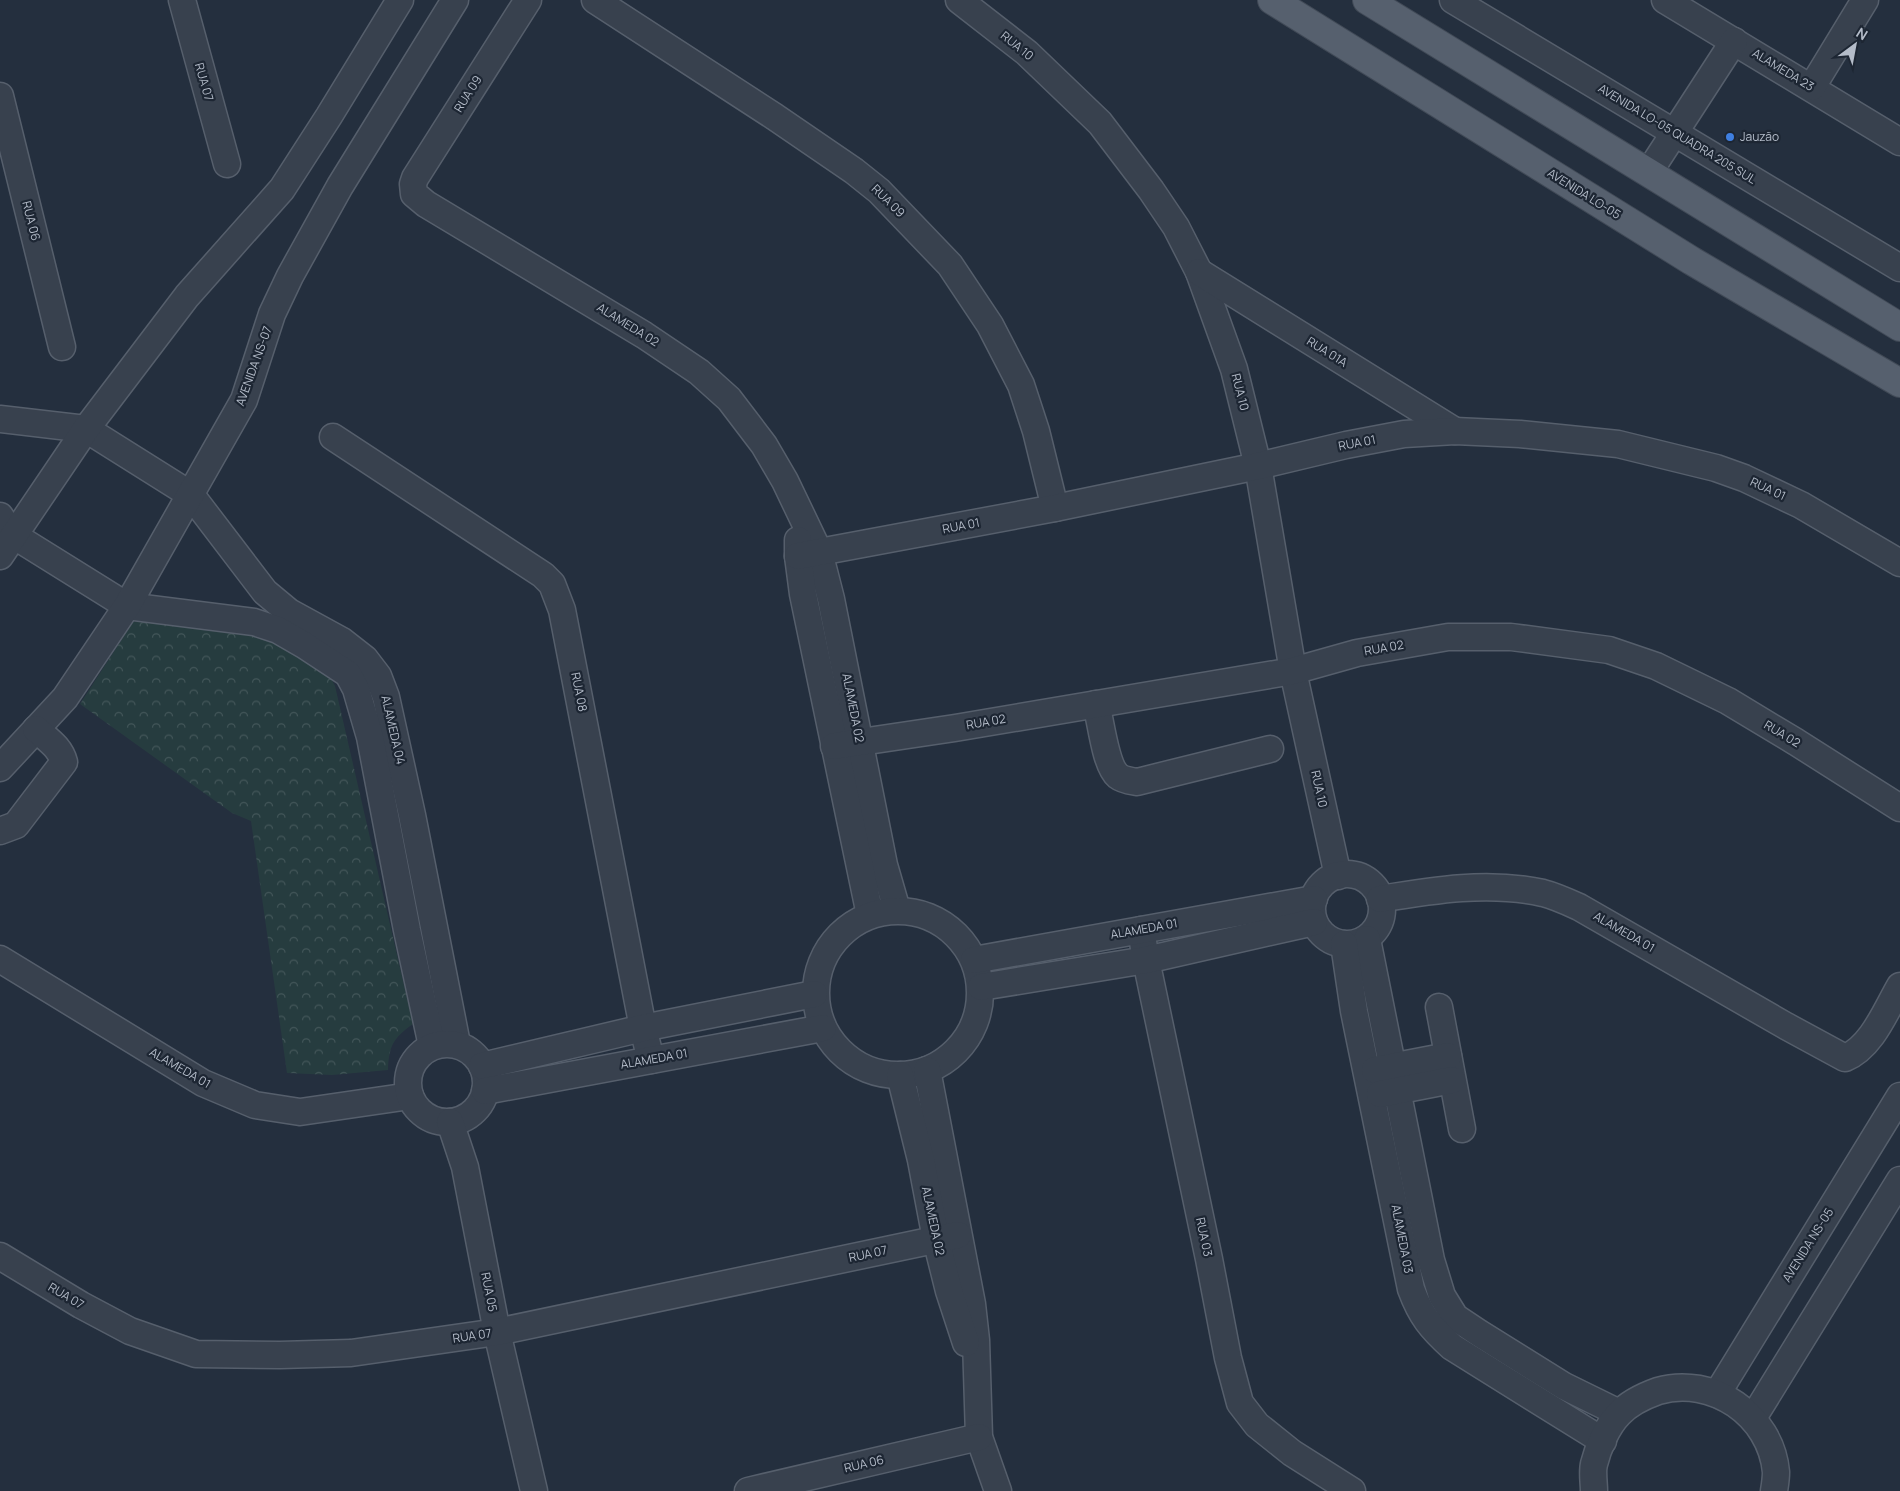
<svg xmlns="http://www.w3.org/2000/svg" width="1900" height="1491" font-family="Manrope,sans-serif">
<defs>
<pattern id="park-crowns" width="20" height="18" patternUnits="userSpaceOnUse" patternTransform="scale(1.25)"><rect width="20" height="18" fill="#263c3f"/><path d="M2 6a3 3 0 1 1 6 0M12 15a3 3 0 1 1 6 0" fill="none" stroke="#435659"/></pattern>
</defs>
<rect width="100%" height="100%" fill="#242f3e"/>
<path fill="url(#park-crowns)" d="M133 622 228 623 319 655 335 686 413 1024C393 1038 389 1046 388 1070L332 1075 287 1073 251 821 232 813 80 704Z"/>
<g fill="none" stroke-linecap="round" stroke-linejoin="round">
<g stroke="#565f6c" stroke-width="29">
<g id="minor">
<path d="M182 0 227 164"/>
<path d="M528 0 415 178 413 184 414 194 426 204 644 335 699 372 729 399 764 445 785 481 819 552 831 599 884 865 897 910"/>
<path d="M595 0 775 117 854 171 879 191 950 265 990 325 1021 385 1036 431 1055 508"/>
<path d="M959 0 1027 53 1100 123 1151 190 1176 227 1199 272 1234 369 1258 466 1293 671 1338 876"/>
<path d="M1453 0 1900 268"/>
<path d="M1665 0 1900 142"/>
<path d="M1812 87 1865 0"/>
<path d="M0 96 62 347"/>
<path d="M1649 172 1734 41"/>
<path d="M1199 272 1455 431"/>
<path d="M0 419 86 429 191 495 265 592 289 612 342 641 365 659 378 676 386 697 412 815 457 1044"/>
<path d="M333 437 543 575 552 584 562 610 643 1028 651 1060"/>
<path d="M0 516 13 535 127 606 254 622 278 630 304 645 348 674 356 689 370 737 407 930 432 1046"/>
<path d="M798 540V556L803 594 870 915"/>
<path d="M0 556 86 429 187 296 282 189 329 116 400 0"/>
<path d="M798 556 1055 508 1258 466 1346 445 1404 434 1455 431 1520 434 1618 444 1716 468 1744 478 1801 505 1900 563"/>
<path d="M1096 704C1101 721 1105 765 1118 776 1123 780 1131 781 1137 782L1270 749"/>
<path d="M834 746 955 728 1293 671 1357 653 1448 637H1511L1609 650 1656 666 1728 701 1796 742 1900 808"/>
<path d="M0 768 65 698 127 606 244 400 272 314 290 276 340 186 455 0"/>
<path d="M0 831 16 825 64 762C60 747 48 740 36 729"/>
<circle cx="1347" cy="909" r="35"/>
<path d="M1380 899C1434 890 1489 881 1543 893 1555 896 1568 902 1579 907L1786 1026 1845 1058C1872 1047 1886 1010 1900 986"/>
<circle cx="898" cy="993" r="82"/>
<path d="M1141 930 1146 960 1209 1259 1228 1358 1240 1403 1257 1425 1292 1453 1352 1491"/>
<path d="M1367 939 1431 1260 1442 1296 1455 1317 1479 1333 1564 1386 1619 1413"/>
<path d="M1344 944 1354 1011 1411 1289C1421 1316 1431 1328 1452 1347L1603 1441"/>
<path d="M0 959 203 1083 255 1105 300 1112 410 1096"/>
<path d="M974 960 1314 899"/>
<path d="M981 987 1146 960 1314 922"/>
<path d="M1439 1007 1462 1129"/>
<circle cx="447" cy="1083" r="39"/>
<path d="M482 1066 643 1028 814 994"/>
<path d="M927 1070 972 1304 976 1340 979 1437 998 1491"/>
<path d="M1375 1070 1448 1056"/>
<path d="M900 1075 921 1160 936 1239 949 1291 966 1343"/>
<path d="M485 1091 823 1028"/>
<path d="M1380 1094 1452 1080"/>
<path d="M450 1122 465 1167 497 1332 534 1491"/>
<path d="M0 1256 81 1305 130 1331 196 1354 280 1355 351 1353 497 1332 958 1235"/>
<path d="M1717 1394 1900 1096"/>
<path d="M1753 1418 1900 1180"/>
<path d="M748 1491 979 1437"/>
<path d="M1594 1491C1594 1483 1592 1472 1594 1464 1598 1448 1607 1426 1619 1414 1629 1403 1644 1396 1658 1391 1712 1375 1771 1415 1776 1472 1776 1478 1775 1485 1774 1491"/>
</g>
</g>
<g stroke="#414a57" stroke-width="30">
<g id="major">
<path d="M1272 0 1692 261 1900 383"/>
<path d="M1367 0 1900 327"/>
</g>
</g>
<use href="#minor" stroke="#38414e" stroke-width="26"/>
<use href="#major" stroke="#56606e" stroke-width="28"/>
</g>
<circle fill="#3f7fe0" stroke="#1d2633" stroke-width="2" cx="1730" cy="137" r="5"/>
<g text-anchor="middle" stroke-width="4.5" stroke-linejoin="round" paint-order="stroke">
<g font-size="12" fill="#b4bcc9" stroke="#1d2633">
<text transform="translate(1017 46) rotate(39)" y="4">RUA 10</text>
<text transform="translate(1783 70) rotate(31)" y="4">ALAMEDA 23</text>
<text transform="translate(204 82) rotate(74)" y="4">RUA 07</text>
<text transform="translate(468 94) rotate(-58)" y="4">RUA 09</text>
<text transform="translate(1677 134) rotate(31)" y="4">AVENIDA LO-05 QUADRA 205 SUL</text>
<text transform="translate(1584 194) rotate(32)" y="4">AVENIDA LO-05</text>
<text transform="translate(888 201) rotate(44)" y="4">RUA 09</text>
<text transform="translate(31 221) rotate(76)" y="4">RUA 06</text>
<text transform="translate(628 325) rotate(32)" y="4">ALAMEDA 02</text>
<text transform="translate(1327 352) rotate(32)" y="4">RUA 01A</text>
<text transform="translate(254 366) rotate(-70)" y="4">AVENIDA NS-07</text>
<text transform="translate(1240 392) rotate(76)" y="4">RUA 10</text>
<text transform="translate(1357 443) rotate(-11)" y="4">RUA 01</text>
<text transform="translate(1768 489) rotate(25)" y="4">RUA 01</text>
<text transform="translate(961 526) rotate(-11)" y="4">RUA 01</text>
<text transform="translate(1384 648) rotate(-10)" y="4">RUA 02</text>
<text transform="translate(579 692) rotate(79)" y="4">RUA 08</text>
<text transform="translate(853 708) rotate(79)" y="4">ALAMEDA 02</text>
<text transform="translate(986 722) rotate(-10)" y="4">RUA 02</text>
<text transform="translate(393 730) rotate(77)" y="4">ALAMEDA 04</text>
<text transform="translate(1782 734) rotate(31)" y="4">RUA 02</text>
<text transform="translate(1319 789) rotate(78)" y="4">RUA 10</text>
<text transform="translate(1144 929) rotate(-10)" y="4">ALAMEDA 01</text>
<text transform="translate(1624 932) rotate(30)" y="4">ALAMEDA 01</text>
<text transform="translate(654 1059) rotate(-10)" y="4">ALAMEDA 01</text>
<text transform="translate(180 1068) rotate(30)" y="4">ALAMEDA 01</text>
<text transform="translate(933 1221) rotate(78)" y="4">ALAMEDA 02</text>
<text transform="translate(1204 1237) rotate(78)" y="4">RUA 03</text>
<text transform="translate(1402 1239) rotate(79)" y="4">ALAMEDA 03</text>
<text transform="translate(1808 1245) rotate(-58)" y="4">AVENIDA NS-05</text>
<text transform="translate(868 1254) rotate(-12)" y="4">RUA 07</text>
<text transform="translate(489 1292) rotate(79)" y="4">RUA 05</text>
<text transform="translate(66 1296) rotate(31)" y="4">RUA 07</text>
<text transform="translate(472 1336) rotate(-8)" y="4">RUA 07</text>
<text transform="translate(864 1464) rotate(-13)" y="4">RUA 06</text>
</g>
<g font-size="12" fill="#b4bcc9" stroke="#1d2633" text-anchor="start">
<text x="1740" y="141">Jauzão</text>
</g>
</g>
<g transform="translate(1855 45) rotate(32)" stroke="#1d2633" stroke-width="4" paint-order="stroke">
<path d="M0-4L9 19L0 12L-9 19Z" fill="#b4bcc9"/>
<text y="-8" font-size="14" font-weight="bold" text-anchor="middle" fill="#b4bcc9">N</text>
</g>
</svg>
